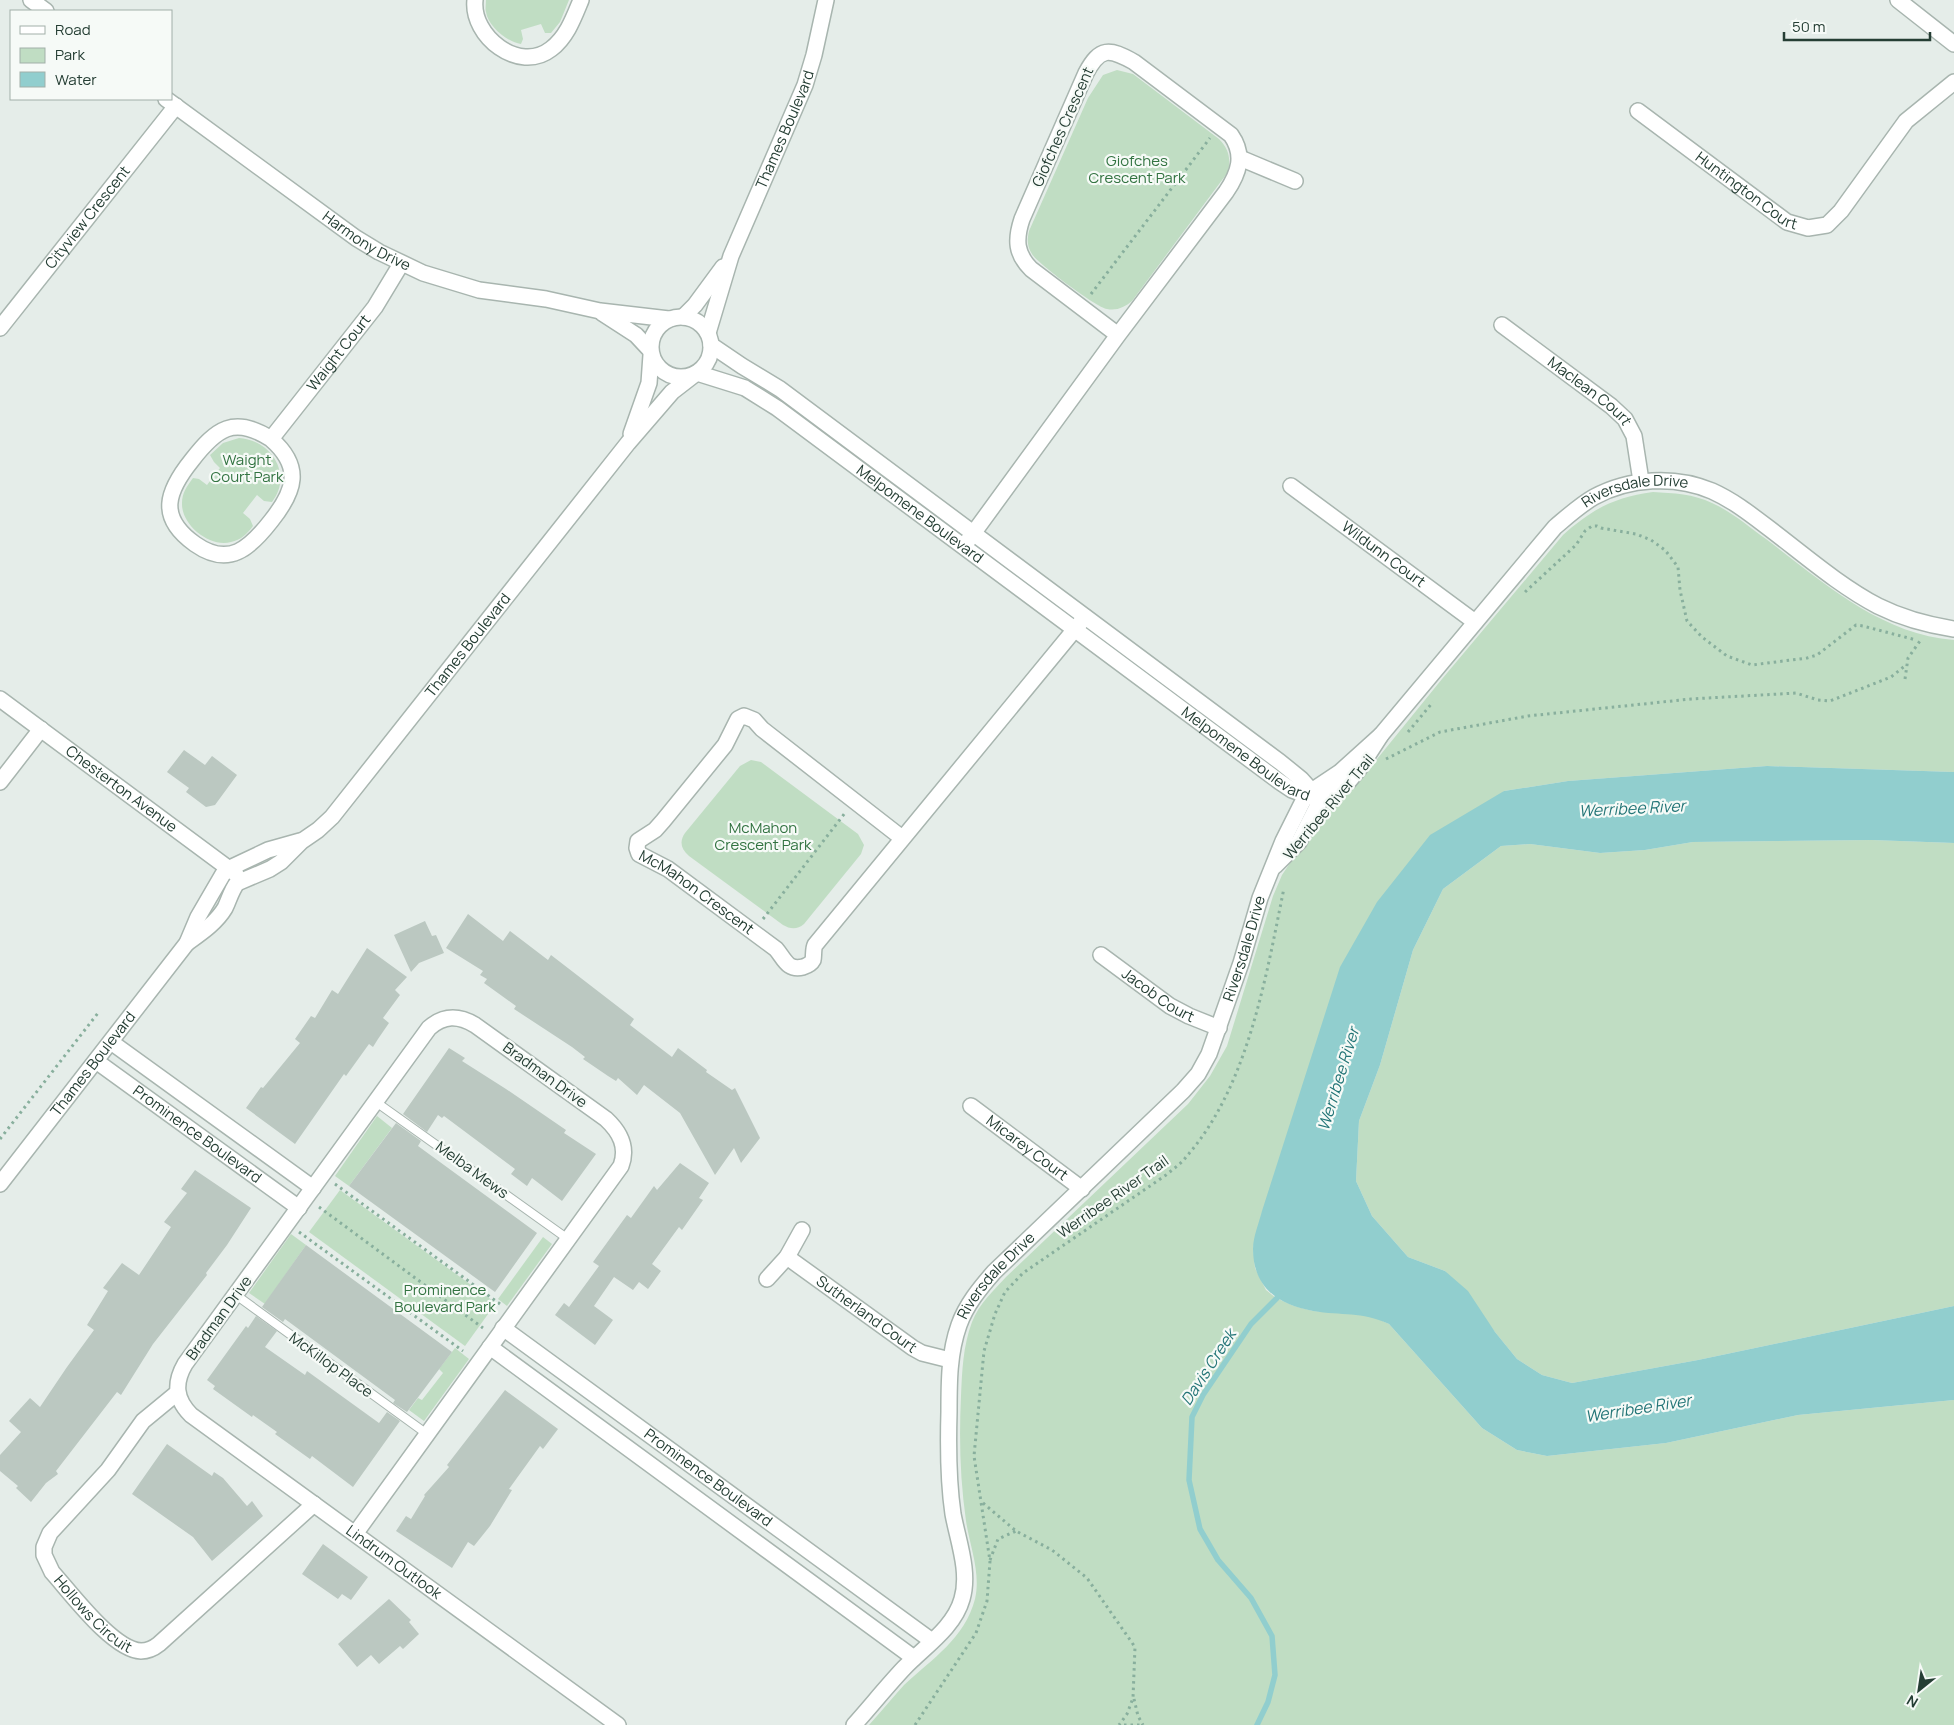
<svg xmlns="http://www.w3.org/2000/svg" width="1954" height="1725" font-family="Manrope,sans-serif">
<rect width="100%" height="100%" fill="#e5ede9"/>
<g fill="#c0ddc3">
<path d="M486 0H569L560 22 551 33H545L541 24 521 30 523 39 521 44C507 42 488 26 486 12 485 9 486 4 486 0Z"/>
<path d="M1117 70 1133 74 1219 139C1229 149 1231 159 1228 172L1132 301C1125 307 1117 311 1107 309 1097 308 1037 263 1032 254 1027 246 1027 240 1029 231L1088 98 1103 75Z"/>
<path d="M239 438C272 440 293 475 272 502L264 501 257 495 243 513 250 519 253 526C247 534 241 540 231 542 210 548 181 525 182 503 182 493 187 486 193 478L199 479 207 485 220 468 214 462 210 455 223 443Z"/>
<path d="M1653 492C1673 493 1694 494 1712 503 1732 512 1749 527 1766 539 1823 582 1880 634 1954 640V772L1767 766 1568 781 1504 791 1285 1141 1253 1247 1255 1268 1266 1290 1276 1298 1294 1306 1313 1311 1357 1314 1374 1317 1389 1324 1482 1428 1517 1450 1547 1456 1666 1443 1798 1415 1954 1400V1725H869C881 1712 892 1698 904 1685 932 1659 965 1638 975 1599 981 1573 970 1547 966 1521 960 1479 959 1439 961 1396 962 1371 963 1346 972 1322 979 1304 993 1291 1006 1277L1188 1104 1210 1076 1227 1046 1273 896 1282 875 1292 860 1304 847 1325 805 1352 787 1360 780 1442 679 1563 535C1592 509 1615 497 1653 492Z"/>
<path d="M751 760 761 762 858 834 864 845 861 854 804 924C797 930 790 929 783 925L689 856C681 849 679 842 685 833L740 766Z"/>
<path d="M1872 840 1954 843V1306L1698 1360 1572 1383 1542 1375 1517 1359 1445 1271 1408 1257 1372 1216 1356 1181 1359 1121 1380 1065 1413 950 1443 889 1501 846 1530 844 1600 853 1645 850 1693 842Z"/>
<path d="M377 1116 392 1128 349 1186 335 1176Z"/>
<path d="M340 1190 496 1303 465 1346 309 1232Z"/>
<path d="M291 1234 306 1245 265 1304 249 1293Z"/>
<path d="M543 1237 552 1244 507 1306 498 1299Z"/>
<path d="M455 1348 469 1359 424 1421 409 1410 418 1398 422 1400 443 1373 439 1369Z"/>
</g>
<path fill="#91cece" d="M1767 766 1954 772V843L1872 840 1693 842 1645 850 1600 853 1530 844 1501 846 1443 889 1413 950 1380 1065 1359 1121 1356 1181 1372 1216 1408 1257 1445 1271 1468 1291 1495 1332 1517 1359 1542 1375 1572 1383 1698 1360 1954 1306V1400L1798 1415 1666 1443 1547 1456 1517 1450 1482 1428 1389 1324C1361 1311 1342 1316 1313 1311 1278 1305 1253 1287 1253 1249 1253 1237 1259 1223 1262 1211L1340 967 1377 902 1430 835 1504 791 1568 781Z"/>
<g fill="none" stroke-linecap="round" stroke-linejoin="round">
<path stroke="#91cece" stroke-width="5.5" d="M1257 1725 1268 1702 1275 1675 1272 1636 1251 1598 1218 1560 1200 1529 1189 1480 1192 1417 1203 1395 1251 1324 1281 1294"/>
</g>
<g fill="#bbc8c1">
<path d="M184 750 205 765 212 756 237 775 215 805 206 807 186 792 189 788 167 772Z"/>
<path d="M468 914 503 941 510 931 548 960 551 955 634 1019 630 1025 672 1057 678 1048 707 1070 706 1072 732 1090 735 1088 760 1138 741 1163 734 1148 715 1175 680 1113 644 1085 637 1095 618 1078 616 1081 608 1076 583 1059 585 1057 572 1047 514 1009 516 1006 484 983 487 979 480 975 483 971 446 948Z"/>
<path d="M425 921 432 936 436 935 444 953 419 963 411 972 394 935Z"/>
<path d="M367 948 407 977 395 990 400 995 383 1018 389 1023 378 1039 373 1047 369 1044 346 1076 344 1074 295 1144 246 1108 261 1087 263 1088 300 1043 295 1039 311 1016 315 1018 332 990 338 994Z"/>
<path d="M449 1048 465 1058 462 1061 506 1089 566 1130 564 1133 596 1154 562 1201 532 1178 527 1186 511 1174 515 1169 444 1116 442 1118 438 1115 427 1132 403 1114Z"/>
<path d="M396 1123 421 1141 418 1146 537 1233 495 1292 349 1186Z"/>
<path d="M680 1163 709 1183 699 1198 703 1200 682 1230 679 1227 652 1264 661 1271 648 1289 639 1282 633 1290 614 1277 594 1306 613 1320 595 1345 555 1315 564 1303 569 1307 599 1266 593 1262 627 1215 631 1218 654 1186 657 1190Z"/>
<path d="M195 1170 251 1208 227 1245 206 1273 207 1275 153 1344 121 1395 117 1392 56 1471 58 1474 46 1483 31 1502 16 1488 18 1486 0 1471V1455L21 1432 9 1421 30 1398 40 1407 67 1367 94 1330 87 1325 108 1291 103 1288 122 1263 139 1275 171 1227 164 1222 187 1193 181 1189Z"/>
<path d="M306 1245 452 1352 407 1412 393 1403 395 1400 285 1319 283 1322 262 1307Z"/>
<path d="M256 1316 277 1331 265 1347 305 1375 307 1371 379 1423 387 1412 400 1421 353 1487 312 1456 310 1459 275 1434 277 1432 253 1415 252 1417 213 1389 215 1386 207 1380 246 1326 248 1328Z"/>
<path d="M505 1390 558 1429 543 1449 540 1446 509 1489 512 1490 490 1526 474 1546 468 1542 452 1568 396 1531 406 1516 411 1519 425 1496 424 1495 449 1467 447 1465Z"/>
<path d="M167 1444 212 1476 214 1472 223 1478 247 1506 252 1501 263 1516 212 1561 193 1537 132 1494Z"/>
<path d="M323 1544 368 1577 351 1600 342 1594 338 1599 302 1574Z"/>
<path d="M389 1599 411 1620 409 1622 419 1634 403 1649 400 1646 379 1664 371 1655 357 1667 338 1644Z"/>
</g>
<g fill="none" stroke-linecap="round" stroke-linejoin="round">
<g stroke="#a8b5af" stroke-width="10">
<g id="service">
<path d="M376 1102 568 1239"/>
<path d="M236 1295 427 1434"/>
</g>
</g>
<g stroke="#a8b5af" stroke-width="18">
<g id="minor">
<path d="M31 0 46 11"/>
<path d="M475 0C471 36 519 74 551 49 567 37 574 17 581 0"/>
<path d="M1898 0 1954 44"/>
<path id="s1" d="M166 99 356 238 379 252 423 273 479 290 546 299 600 311 669 319"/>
<path id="s2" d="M1638 111 1787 222 1808 228 1827 225 1841 211 1906 121 1954 82"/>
<path d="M1240 158 1295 181"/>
<path d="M602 313 636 335 650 350"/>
<circle cx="681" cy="347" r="30"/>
<path d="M683 317 695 305 723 267"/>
<path id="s3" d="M1502 325 1611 406 1625 419 1634 436 1641 481"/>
<path id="s4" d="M0 328 176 106"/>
<path id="s5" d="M708 333 731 256 805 85 814 55 826 0"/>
<path d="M711 345 742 366 780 389 1280 762 1301 779 1318 798"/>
<path id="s6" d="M697 373 745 388 777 408 1280 782 1292 790 1317 799"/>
<path d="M631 434 649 383 651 355"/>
<path id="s7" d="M271 439C303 467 295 491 271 521 250 548 229 568 195 544 157 517 167 491 192 460 216 429 234 415 271 439L375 307 401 264"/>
<path id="s8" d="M1291 486 1475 622"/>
<path d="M964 546 1118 335 1226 192C1239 173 1245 155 1231 135L1134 62C1109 48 1100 47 1086 73L1022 219C1015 240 1016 254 1031 269L1118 335"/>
<path id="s9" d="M0 699 236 874"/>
<path d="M0 782 41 729"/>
<path id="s10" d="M902 838 762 729 754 720 744 716 738 719 725 745 663 821 655 830 638 841 637 848 639 854 668 869 776 949C784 958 787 971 803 967 806 966 811 964 813 960 814 956 813 949 815 945L1085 617"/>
<path id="s11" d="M1275 866 1299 842 1320 801 1349 781 1359 769 1381 735 1555 527C1568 516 1580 505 1594 497 1629 478 1675 475 1712 491 1732 500 1749 513 1766 526 1802 553 1838 585 1878 606 1902 618 1928 625 1954 629"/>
<path id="s12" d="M187 943C201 933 216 923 225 908 229 900 231 891 237 883L270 869 281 862 302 841 318 830 332 817 628 443 672 392 694 375"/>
<path id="s13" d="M1101 955 1170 1006 1189 1016 1219 1028"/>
<path d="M111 1042 313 1188"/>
<path id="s14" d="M96 1061 299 1208"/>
<path id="s15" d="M971 1106 1082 1189"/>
<path id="s16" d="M0 1184 187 943 198 917 223 874 230 868 268 850 300 841"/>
<path id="s17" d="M787 1257 913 1348 922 1353 950 1360"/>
<path d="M767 1279 787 1257 802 1230"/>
<path id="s18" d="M503 1328 932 1641"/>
<path d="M490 1347 914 1658"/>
<path id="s19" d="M177 1393 143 1421 108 1470 50 1533 44 1547V1555L52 1572C71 1593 113 1650 141 1651 148 1651 154 1648 159 1644L314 1504"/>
<path id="s20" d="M355 1534 621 1166C628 1147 620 1132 606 1119L475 1025C458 1015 444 1015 429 1028L185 1364C174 1383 175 1399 191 1415L618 1725"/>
<path id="s21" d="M854 1725C871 1706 887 1686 904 1668 924 1647 954 1628 962 1599 970 1572 958 1541 953 1514 948 1480 948 1446 949 1412 949 1382 949 1353 959 1325 966 1305 980 1288 994 1272L1183 1091 1198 1074 1209 1054 1241 963 1260 898 1283 841 1303 801 1310 792 1340 772 1381 735"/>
</g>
</g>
<g stroke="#88af9d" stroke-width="3" stroke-dasharray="2.5 4" stroke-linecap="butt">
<path d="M1091 294 1210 138"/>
<path d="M1525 592 1576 545 1585 531 1592 526H1597L1601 528 1636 534 1651 540 1665 550 1678 567 1680 590 1687 621 1702 637 1727 656 1752 665 1807 658 1817 655 1856 625 1863 626 1916 640"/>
<path d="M1905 679 1908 658 1920 641"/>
<path d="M1408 732 1433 702"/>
<path d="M1386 759 1440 732 1528 716 1691 699 1796 693 1818 700 1830 701 1891 677 1906 665"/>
<path d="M763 919 845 813"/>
<path d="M0 1139 98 1013"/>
<path d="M335 1184 500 1304"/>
<path d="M319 1207 483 1328"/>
<path d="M299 1232 463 1351"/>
<path d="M983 1503 1016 1531 1052 1550 1087 1578 1135 1647 1133 1698 1127 1714 1119 1725"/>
<path d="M990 1560 998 1539 1016 1531"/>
<path d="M1134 1699 1138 1716 1143 1725"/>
<path d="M915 1725 976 1633 987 1601 990 1561 974 1456 984 1351 995 1314 1005 1292 1023 1273 1166 1175C1173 1169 1181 1164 1186 1157 1248 1087 1266 977 1284 888"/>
<path d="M1124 1725H1142"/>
</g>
<use href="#service" stroke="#fff" stroke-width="8"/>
<use href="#minor" stroke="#fff" stroke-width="15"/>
</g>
<g text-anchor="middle" stroke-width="4.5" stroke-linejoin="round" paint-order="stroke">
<g font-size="15" fill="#253e34" stroke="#f6faf7">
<text transform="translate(1063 127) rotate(-66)" y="5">Giofches Crescent</text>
<text dy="5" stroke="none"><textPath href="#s5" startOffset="218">Thames Boulevard</textPath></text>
<text dy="5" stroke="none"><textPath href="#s2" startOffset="135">Huntington Court</textPath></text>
<text dy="5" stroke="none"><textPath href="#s4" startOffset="141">Cityview Crescent</textPath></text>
<text dy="5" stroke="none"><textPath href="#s1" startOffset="246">Harmony Drive</textPath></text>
<text dy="5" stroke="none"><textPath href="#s7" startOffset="489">Waight Court</textPath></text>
<text dy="5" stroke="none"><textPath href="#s3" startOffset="110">Maclean Court</textPath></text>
<text dy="5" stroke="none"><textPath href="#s11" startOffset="534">Riversdale Drive</textPath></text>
<text dy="5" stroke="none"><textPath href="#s6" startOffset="266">Melpomene Boulevard</textPath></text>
<text dy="5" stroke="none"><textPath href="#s8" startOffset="115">Wildunn Court</textPath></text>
<text dy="5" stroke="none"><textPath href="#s12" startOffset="416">Thames Boulevard</textPath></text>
<text dy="5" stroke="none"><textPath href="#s6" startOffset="671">Melpomene Boulevard</textPath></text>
<text dy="5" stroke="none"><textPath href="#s9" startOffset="151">Chesterton Avenue</textPath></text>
<text transform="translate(1329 807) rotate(-50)" y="5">Werribee River Trail</text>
<text dy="5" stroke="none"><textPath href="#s10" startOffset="449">McMahon Crescent</textPath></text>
<text dy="5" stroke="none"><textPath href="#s21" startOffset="926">Riversdale Drive</textPath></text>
<text dy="5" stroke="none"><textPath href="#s13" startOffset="70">Jacob Court</textPath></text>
<text dy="5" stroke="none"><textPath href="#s16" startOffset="152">Thames Boulevard</textPath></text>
<text transform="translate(545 1075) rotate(36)" y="5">Bradman Drive</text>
<text dy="5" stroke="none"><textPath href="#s14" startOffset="125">Prominence Boulevard</textPath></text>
<text dy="5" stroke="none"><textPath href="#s15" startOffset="70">Micarey Court</textPath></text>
<text transform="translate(472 1170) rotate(36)" y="5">Melba Mews</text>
<text transform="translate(1113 1197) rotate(-35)" y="5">Werribee River Trail</text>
<text dy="5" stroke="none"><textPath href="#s21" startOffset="506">Riversdale Drive</textPath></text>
<text dy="5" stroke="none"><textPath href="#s17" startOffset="98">Sutherland Court</textPath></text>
<text transform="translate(219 1318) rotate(-54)" y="5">Bradman Drive</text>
<text transform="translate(331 1365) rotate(36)" y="5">McKillop Place</text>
<text dy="5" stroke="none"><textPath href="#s18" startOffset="254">Prominence Boulevard</textPath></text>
<text dy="5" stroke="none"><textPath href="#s20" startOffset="1440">Lindrum Outlook</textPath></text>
<text dy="5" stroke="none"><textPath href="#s19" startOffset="291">Hollows Circuit</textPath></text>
</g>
<g font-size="15" fill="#327341" stroke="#f6faf7">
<text x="1137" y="166">Giofches<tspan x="1137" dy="17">Crescent Park</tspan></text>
<text x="247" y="465">Waight<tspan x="247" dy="17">Court Park</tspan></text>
<text x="763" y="833">McMahon<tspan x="763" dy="17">Crescent Park</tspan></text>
<text x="445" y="1295">Prominence<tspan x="445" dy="17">Boulevard Park</tspan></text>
</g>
<g font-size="16" font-style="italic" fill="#237577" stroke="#f6faf7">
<text transform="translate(1632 808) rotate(-3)" y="6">Werribee River</text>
<text transform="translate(1338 1079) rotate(-73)" y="6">Werribee River</text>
<text transform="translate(1208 1367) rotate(-57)" y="6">Davis Creek</text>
<text transform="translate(1638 1408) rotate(-9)" y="6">Werribee River</text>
</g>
</g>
<rect x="10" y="10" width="162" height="90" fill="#f6faf7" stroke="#a2afa9"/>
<rect x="20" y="26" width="25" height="8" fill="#ffffff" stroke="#a2afa9"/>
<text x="55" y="35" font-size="15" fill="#253e34">Road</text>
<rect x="20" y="48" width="25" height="15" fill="#c0ddc3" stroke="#a2afa9"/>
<text x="55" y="60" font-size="15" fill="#253e34">Park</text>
<rect x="20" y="72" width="25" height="15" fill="#91cece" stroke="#a2afa9"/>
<text x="55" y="85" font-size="15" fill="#253e34">Water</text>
<g transform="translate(1919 1690) rotate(210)" stroke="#f6faf7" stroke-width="4" paint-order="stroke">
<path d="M0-4L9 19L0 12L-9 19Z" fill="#253e34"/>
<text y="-8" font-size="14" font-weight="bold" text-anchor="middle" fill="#253e34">N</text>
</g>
<path d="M1784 32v8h146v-8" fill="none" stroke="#253e34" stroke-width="2.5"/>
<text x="1792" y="32" font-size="15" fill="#253e34" stroke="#f6faf7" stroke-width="4" paint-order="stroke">50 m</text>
</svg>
